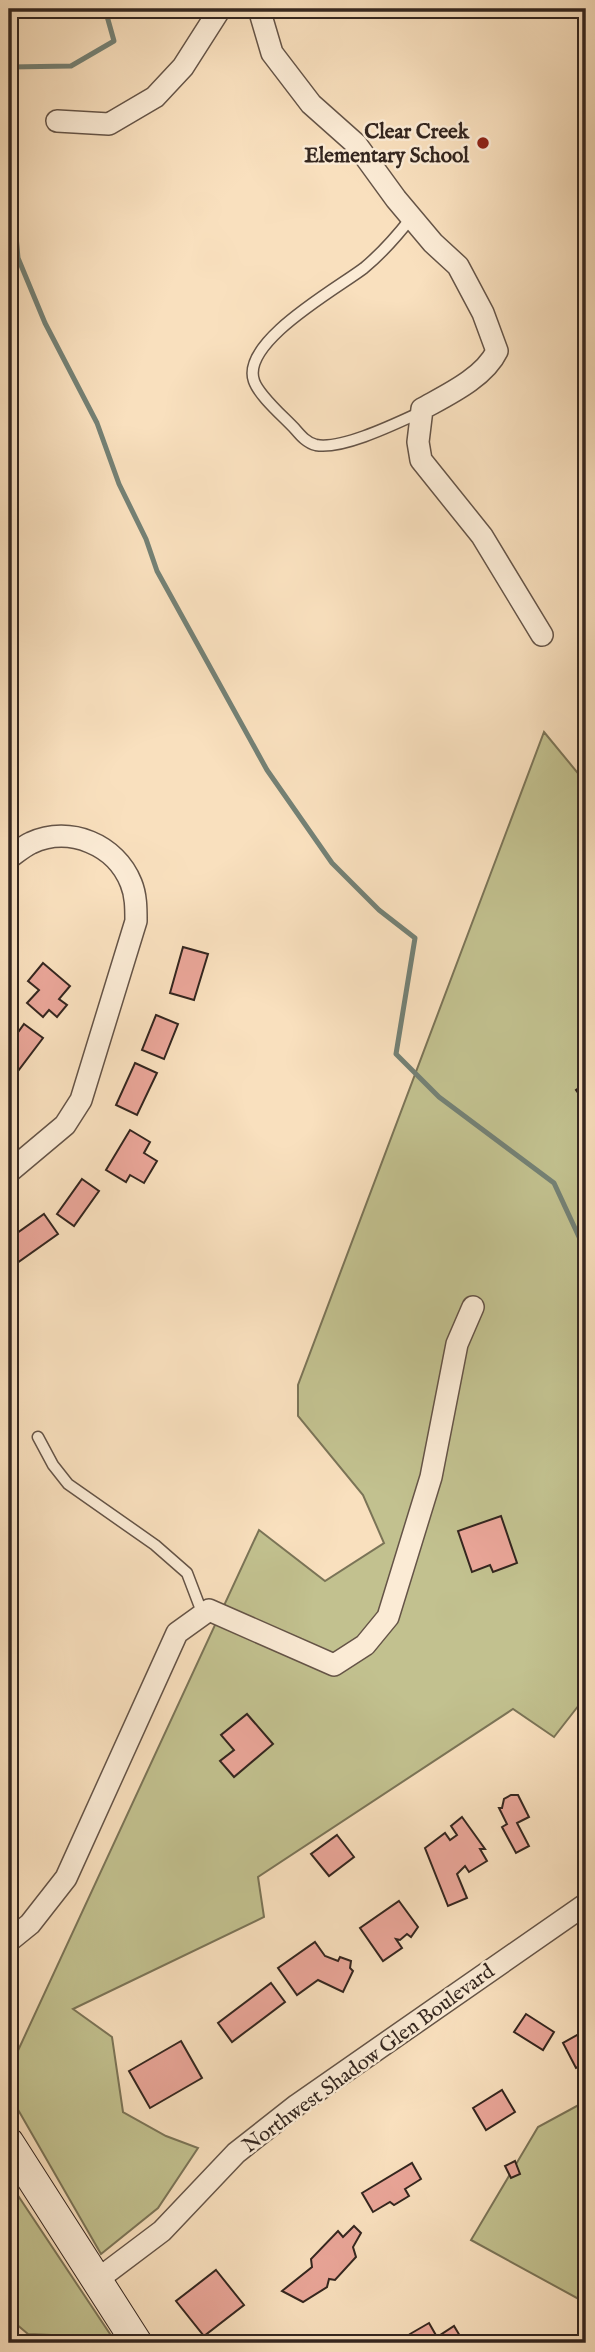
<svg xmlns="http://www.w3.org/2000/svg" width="595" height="2352" font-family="'IM FELL English',serif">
<rect width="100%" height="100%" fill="#f9e0be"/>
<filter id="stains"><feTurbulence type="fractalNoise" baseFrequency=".00286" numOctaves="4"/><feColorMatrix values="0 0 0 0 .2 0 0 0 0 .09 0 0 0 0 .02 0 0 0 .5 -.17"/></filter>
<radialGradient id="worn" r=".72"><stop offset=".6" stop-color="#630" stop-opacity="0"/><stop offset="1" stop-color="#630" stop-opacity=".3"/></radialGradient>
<g fill="#c2c18f" stroke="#7b7457" stroke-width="2">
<path d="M544 732 586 783V1696L554 1737 513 1709 258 1877 264 1917 73 2009 112 2037 123 2112 166 2136 198 2148 158 2208 101 2254 9 2094V2070L259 1530 325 1581 384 1543 363 1495 298 1416V1385Z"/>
<path d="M586 2101V2303L471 2240 538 2127Z"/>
<path d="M9 2182 116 2343H75V2336L28 2334 9 2318Z"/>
</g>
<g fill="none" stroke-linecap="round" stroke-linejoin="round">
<g stroke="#748175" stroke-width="5">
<path d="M9 75 10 67 71 66 114 41 105 9"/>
<path d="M9 208 14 213 18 258 45 323 97 423 119 484 146 539 157 571 267 770 332 863 379 910 415 938 396 1054 439 1097 554 1183 586 1252"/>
</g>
</g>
<g fill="#eaa699" stroke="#34261f" stroke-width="2">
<path d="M183 947 208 954 194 1000 170 993Z"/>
<path d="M43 963 70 986 59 999 67 1005 57 1017 49 1010 43 1017 27 1003 39 990 28 981Z"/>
<path d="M156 1015 178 1024 164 1059 142 1050Z"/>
<path d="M24 1024 43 1038 18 1071 9 1064V1045Z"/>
<path d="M135 1063 157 1073 137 1115 116 1105Z"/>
<path d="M586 1083V1104L576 1090Z"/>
<path d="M130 1130 150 1142 144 1153 157 1161 144 1183 130 1175 126 1182 106 1170Z"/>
<path d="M82 1179 99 1191 74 1226 57 1214Z"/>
<path d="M44 1214 58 1234 17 1263 9 1252V1230L13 1227 17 1233Z"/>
<path d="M501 1516 517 1563 493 1572 490 1565 472 1572 458 1531Z"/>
<path d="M247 1714 273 1744 234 1777 220 1761 234 1750 221 1735Z"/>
<path d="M511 1795H518L529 1817 517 1823 529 1846 516 1853 502 1827 507 1824 499 1808H502L504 1799Z"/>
<path d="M462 1817 485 1849H480L487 1861 469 1872 465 1866 457 1874 467 1898 448 1906 425 1848 445 1833 450 1840 457 1835 451 1826Z"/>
<path d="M337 1835 354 1857 329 1876 311 1854Z"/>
<path d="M399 1901 418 1927 411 1937 407 1934 400 1940 396 1939 402 1948 383 1961 360 1928Z"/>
<path d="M315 1942 325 1956 338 1961 340 1957 351 1961 350 1968 353 1971 343 1992 318 1980 297 1995 278 1968Z"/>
<path d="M271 1983 285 2002 232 2042 218 2023Z"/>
<path d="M526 2014 554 2032 543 2050 514 2032Z"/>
<path d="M586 2030V2063L576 2068 563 2043Z"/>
<path d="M181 2041 202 2078 150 2108 129 2071Z"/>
<path d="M502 2090 515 2112 486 2130 473 2108Z"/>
<path d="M515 2161 520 2174 511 2178 505 2166Z"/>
<path d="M412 2163 421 2179 405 2189 409 2196 394 2205 390 2202 373 2212 362 2193Z"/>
<path d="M354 2226 361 2233 353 2247 356 2257 335 2280 329 2279 327 2287 303 2302 282 2291 312 2267 311 2259 338 2231 343 2237Z"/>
<path d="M216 2270 244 2305 204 2336 176 2301Z"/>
<path d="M429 2323 437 2337 454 2326 463 2341 459 2343H415L410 2334Z"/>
</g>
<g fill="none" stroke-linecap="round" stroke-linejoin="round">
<g stroke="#655447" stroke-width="13">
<g id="lane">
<path d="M411 218C397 236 382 253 364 268 338 288 240 342 254 381 259 396 284 417 295 429 301 436 307 443 316 445 342 450 397 423 421 412"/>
<path d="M38 1437 53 1465 68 1484 155 1545 187 1573 203 1615"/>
</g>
</g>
<g stroke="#655447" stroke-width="24">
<g id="street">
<path d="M259 9 272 53 311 104 356 144 396 199 433 243 458 266 483 313 497 351C484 378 447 395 422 409L418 442 421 460 482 536 542 635"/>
<path d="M57 121 109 124 155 97 183 67 220 9"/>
<path d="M9 858C16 853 24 846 31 843 70 825 116 845 131 883 136 895 136 908 136 921L81 1100 65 1125 9 1172"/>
<path d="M9 1941 30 1924 66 1878 177 1633 209 1610 334 1665 365 1645 388 1617 431 1477 457 1344 473 1307"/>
<path d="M97 2280 162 2231 236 2153 297 2105 586 1904"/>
</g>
</g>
<g stroke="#34261f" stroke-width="32">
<path id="secondary" d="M9 2143 137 2343"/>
</g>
<use href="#lane" stroke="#fbebd5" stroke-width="10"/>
<use href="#street" stroke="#fbebd5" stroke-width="21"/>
<use href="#secondary" stroke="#fbebd5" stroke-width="30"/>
</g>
<circle fill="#8f2418" stroke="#fbebd5" stroke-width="2.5" cx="483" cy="143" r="7"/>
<g text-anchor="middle" stroke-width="5" stroke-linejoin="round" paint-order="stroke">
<g font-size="21" font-weight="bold" fill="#34261f" stroke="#fbebd5" text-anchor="end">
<text x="469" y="138">Clear Creek<tspan x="469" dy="24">Elementary School</tspan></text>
</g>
<g font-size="21" fill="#34261f" stroke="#fbebd5">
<text transform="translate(368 2058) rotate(-36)" y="7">Northwest Shadow Glen Boulevard</text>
</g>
</g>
<rect width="595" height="2352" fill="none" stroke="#f9e0be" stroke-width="35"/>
<rect x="10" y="10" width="574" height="2331" fill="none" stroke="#34261f" stroke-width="3.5"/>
<rect x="18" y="18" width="560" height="2317" fill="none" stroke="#34261f" stroke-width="2"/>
<rect width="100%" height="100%" filter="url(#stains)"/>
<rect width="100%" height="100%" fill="url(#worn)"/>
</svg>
